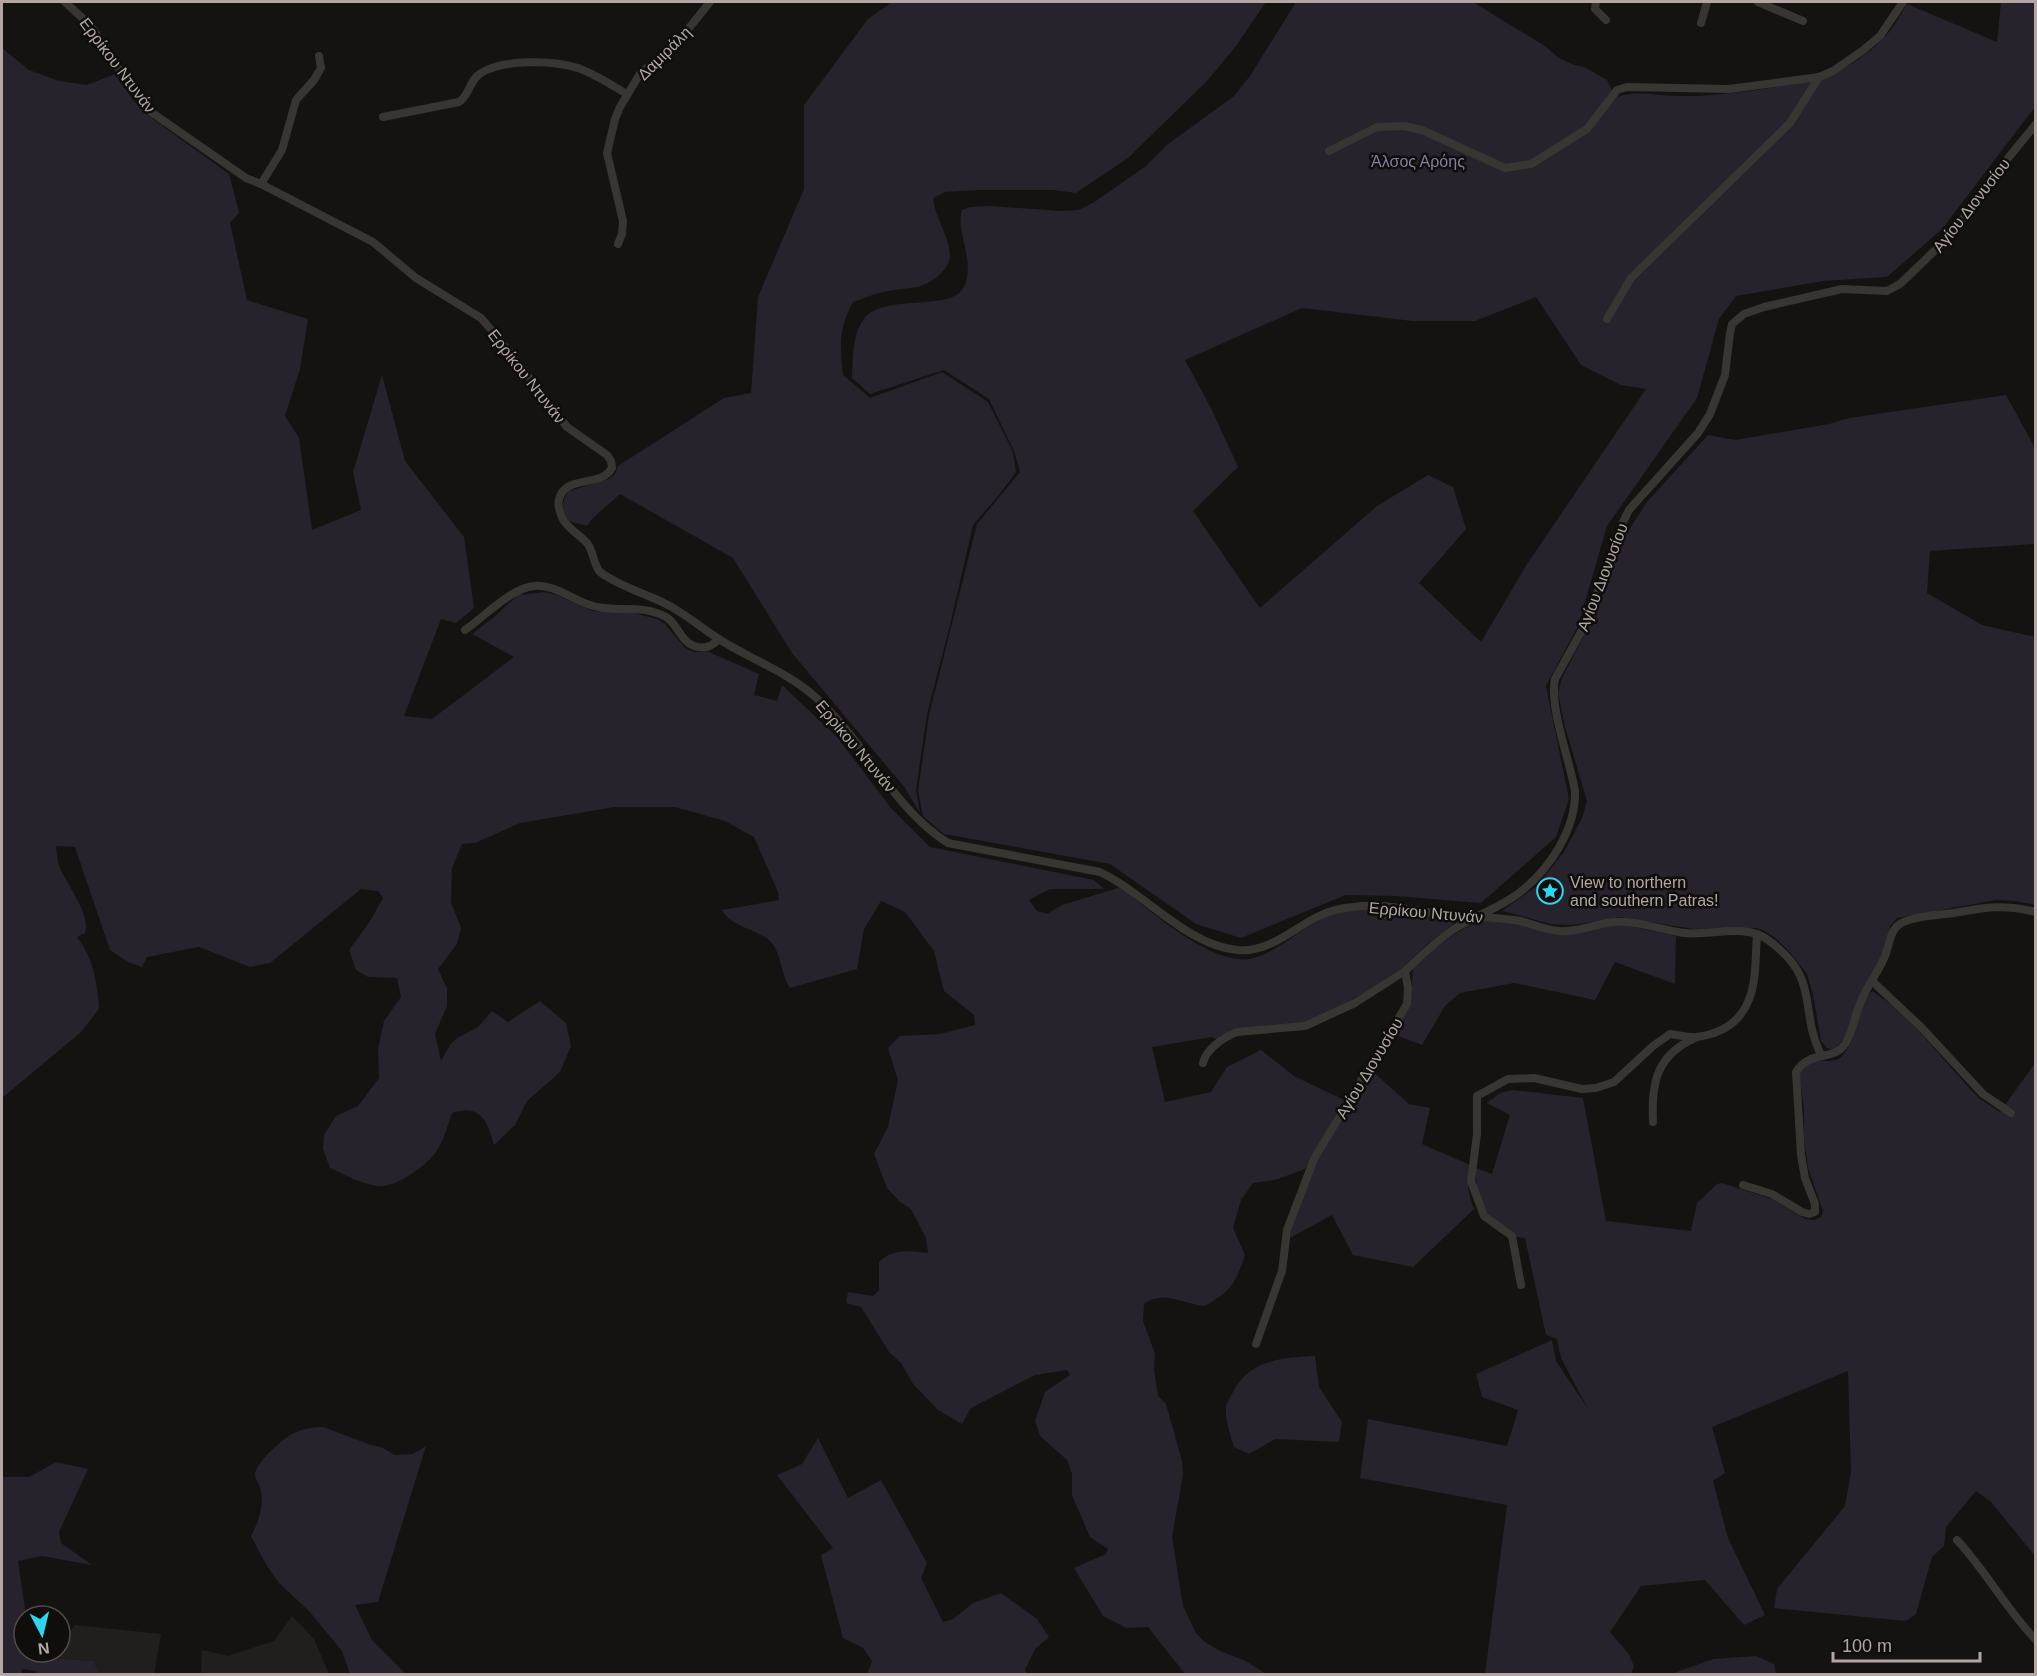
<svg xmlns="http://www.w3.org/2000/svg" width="2037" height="1676" font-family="Arial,sans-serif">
<rect width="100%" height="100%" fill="#141312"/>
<g fill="#211f1e">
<path d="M292 1616 314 1639 329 1674H201L202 1650 228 1656 274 1641Z"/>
<path d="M75 1625 161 1634 154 1674H99L94 1661 50 1658 54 1652H60V1645Z"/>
</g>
<g fill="#27222b" fill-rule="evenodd">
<path d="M892 2H1266L1236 46 1208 80 1128 158 1076 193 1053 190H977L945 192 933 198C935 218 949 235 950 255 950 262 947 266 943 271 926 290 911 287 888 291 876 293 865 298 853 302 838 330 840 344 843 375L870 398 942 372 988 402 1013 452 1016 472 999 495 973 525 950 625 927 714 916 790 920 813 905 788 792 653 733 558 620 494 593 518 587 526 569 521C562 510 560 502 569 491L609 479 615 474 618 466 632 457 724 398 751 393 758 297 804 189V105L868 19Z"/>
<path d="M1296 2H1473L1545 46 1559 58 1572 64 1586 68 1607 80 1613 93 1619 97C1631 90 1662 96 1678 96 1725 97 1772 87 1819 80 1841 73 1874 51 1889 32 1896 24 1901 14 1907 4L1997 42 2001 2H2035V107L1942 229 1887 277 1823 281 1736 296 1719 319 1697 398 1607 526 1578 626 1546 686 1569 799 1556 837 1481 903 1396 896 1346 895 1241 938 1196 924 1110 864 944 834 923 816 918 791 929 715 977 524 1020 472 1014 451 989 399 944 370 870 394 852 378C853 360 852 336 863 320 883 292 951 313 964 287 976 260 955 232 962 210L970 207 989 206 1062 211 1078 210 1093 203 1146 166 1167 145 1234 96 1250 76ZM1536 297 1581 365 1621 385 1646 389 1527 564 1481 642 1419 583 1466 529 1453 487 1428 475 1377 506 1260 608 1193 511 1238 467 1211 408 1185 360 1302 308 1412 321H1475Z"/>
<path d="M2 48 29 70 59 81 87 85 115 74 133 100 146 114 229 174 239 213 230 223 247 300 308 319 300 369 285 416 299 438 312 530 361 510 353 472 382 375 405 461 464 537 474 608 456 623 441 619 404 716 432 719 514 657 472 634 494 617 518 595 543 592 557 595 592 611 630 612 657 619 665 624 685 648 694 652H709L759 674 754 695 777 701 782 685 837 737 891 808 930 847 1094 880 1104 889H1050L1029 900 1037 911 1047 914 1062 905 1118 888 1125 890C1153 914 1211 964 1250 959 1258 958 1272 951 1279 946 1299 934 1315 919 1338 913 1378 904 1420 914 1460 919L1431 941 1402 968 1364 993 1329 1012 1305 1023 1233 1030 1221 1035 1217 1040 1212 1037 1152 1047 1165 1102 1211 1092 1227 1067 1261 1050 1294 1076 1344 1100 1305 1169 1275 1180 1253 1183 1241 1200 1233 1228 1245 1255C1235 1284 1232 1290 1205 1306 1183 1304 1164 1290 1144 1304L1143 1321 1155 1354 1154 1369 1158 1396 1166 1404 1182 1461 1183 1475 1172 1537 1183 1606 1196 1633 1205 1642 1218 1650 1246 1661 1266 1674H1185L1148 1627 1126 1628 1103 1616 1074 1568 1106 1554 1108 1549 1090 1537 1072 1495V1474L1067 1460 1040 1436 1035 1421 1045 1392 1070 1375 1067 1370 1035 1375 971 1408 962 1424 938 1410 913 1384 901 1363 889 1352 861 1307 846 1303 848 1292 873 1296 879 1290V1262C893 1248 910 1251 928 1253L926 1238 911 1209 900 1202 887 1188 874 1154 888 1127 898 1080 888 1048 900 1036 940 1034 975 1025 974 1015 944 991 934 951 905 912 881 901 864 929 857 969 790 988C780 973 782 952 769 940 754 928 731 927 722 910L779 900 778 892 754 837 725 821 675 807H615L520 823 475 843 462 844 452 868 451 902 461 928 457 944 438 969 447 988V1006L435 1034 441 1061 450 1045 457 1038 478 1027 492 1011 508 1022 540 1001 566 1023 571 1046 560 1072 527 1101 515 1125 494 1145C488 1122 480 1103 452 1113 447 1127 442 1148 430 1159 419 1170 394 1188 378 1186 361 1184 346 1175 330 1168L323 1149 324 1135 336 1116 358 1106 379 1078 378 1048 384 1021 401 997 397 978 368 977 356 970 349 950 370 921 383 898 378 891 361 889 270 963 250 967 199 947 147 957 142 967 128 962 110 950 75 847 56 846C57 854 57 863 61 870 68 886 91 915 85 933L77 937C93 957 98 985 99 1009L80 1033 2 1098Z"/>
<path d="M2006 395 2035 448V544L1930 551 1927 593 1982 625 2035 637V905L2015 901 1996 900 1897 918 1890 926 1888 940C1877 963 1852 1038 1833 1050L1827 1048 1821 1041 1813 994 1807 974 1788 950 1774 937 1763 930 1756 928 1693 929 1620 917 1572 925 1551 924 1502 911 1536 887 1564 852 1582 818 1587 801 1565 727 1558 693 1562 678 1595 614 1621 542 1647 502 1708 435 1735 440 1829 424 1849 418Z"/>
<path d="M1481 921 1515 923 1555 933 1613 925 1629 926 1676 936 1675 984 1615 962 1595 1000 1514 983 1460 993 1445 1006 1422 1045 1393 1034 1410 1006 1413 969C1433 948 1454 931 1481 921Z"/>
<path d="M1872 991 1889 1003 1917 1029 1970 1089 1980 1099 2000 1112 2035 1063V1556L1991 1502 1976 1491 1946 1527 1944 1546 1932 1557 1916 1614 1906 1621 1774 1608 1777 1589 1845 1506 1851 1472 1848 1371 1712 1427 1725 1473 1713 1481 1728 1538 1765 1615 1744 1625 1705 1580 1641 1586 1610 1632 1628 1653 1634 1666 1631 1674H1485L1507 1505 1360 1478 1368 1419 1507 1446 1518 1410 1482 1397 1476 1374 1552 1340 1556 1361 1588 1409 1561 1358 1557 1339 1546 1335 1525 1238 1516 1237C1509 1225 1495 1223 1487 1213 1478 1204 1475 1180 1476 1168L1492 1174 1510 1115 1487 1103 1500 1093 1512 1090 1583 1098 1606 1221 1691 1231 1697 1203 1717 1184 1722 1183 1772 1199 1805 1219 1814 1220 1821 1217 1823 1211 1808 1168 1804 1138V1109L1799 1073C1803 1069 1806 1065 1810 1063 1820 1058 1834 1065 1842 1056 1859 1038 1855 1008 1872 991Z"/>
<path d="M1370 1069 1409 1104 1430 1108 1422 1144 1470 1165C1466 1182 1468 1193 1474 1209L1413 1267 1353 1255 1332 1215 1290 1238 1292 1228 1316 1163Z"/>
<path d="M1315 1356 1319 1387 1342 1422 1339 1442 1275 1439 1249 1454 1234 1447C1230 1434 1225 1420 1226 1406 1227 1402 1230 1397 1232 1394 1249 1359 1281 1358 1315 1356Z"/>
<path d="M323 1427 371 1445 381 1447 395 1455 413 1454 426 1446 378 1602 355 1605 372 1640 406 1674H350L342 1651 309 1611 279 1583 267 1566 251 1536C259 1521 265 1504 260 1487 258 1482 255 1479 255 1474 256 1463 281 1440 292 1434 302 1429 312 1427 323 1427Z"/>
<path d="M818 1438 848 1498 881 1480 927 1563 921 1578 943 1622 953 1619 973 1603 1001 1593 1037 1619 1049 1637 1035 1649 1025 1670 1028 1674H867L872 1661 863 1648 843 1638 821 1555 833 1548 777 1475 802 1464Z"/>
<path d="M56 1462 88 1469 59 1532 61 1543 92 1565 42 1556 18 1561 26 1616H24V1652H54L51 1658 94 1661 99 1674H36V1671L22 1669 21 1674H2V1477H29Z"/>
<path d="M1756 1656 1774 1664 1776 1674H1671L1713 1659Z"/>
</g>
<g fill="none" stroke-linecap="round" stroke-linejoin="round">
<g stroke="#393533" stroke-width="8">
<path d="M65 2 91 26 122 74 151 112 246 178 261 184 373 242 416 278 481 318 500 340 567 427 607 455 611 461 612 468C601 488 566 474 559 499 557 507 560 514 564 521 570 530 580 535 587 543 594 552 593 564 600 572 620 587 645 593 666 604 688 615 706 632 727 644 756 661 787 673 813 695 862 737 894 810 948 843L1100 872C1145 893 1186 945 1237 950 1269 953 1292 929 1319 916 1329 911 1342 908 1353 907 1385 902 1417 912 1448 915 1472 917 1496 917 1520 921 1533 924 1546 930 1559 931 1577 933 1595 924 1613 922 1636 920 1661 930 1684 933 1710 936 1746 923 1768 940 1822 979 1798 1008 1821 1055"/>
<path d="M1596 2 1595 9 1606 20"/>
<path d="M1758 2 1803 21"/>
<path d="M1701 23 1707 2"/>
<path d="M383 117 459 102C470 95 469 80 481 73 503 59 554 60 578 68 595 74 611 85 627 94"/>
<path d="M1329 151 1377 127 1404 126 1422 130 1505 168 1531 164 1587 129 1617 90 1627 87 1729 89 1819 77"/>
<path d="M261 184 282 150 296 100 314 80 321 68 319 56"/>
<path d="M618 244 622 234 623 221 607 153 615 119 620 107 641 72 657 61 685 33 710 2"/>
<path d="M1607 319 1631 278 1790 123 1819 77 1833 71 1862 51 1880 36 1903 2"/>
<path d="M465 630C484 617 511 588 534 586 554 584 571 599 590 605 615 614 640 603 666 617 678 624 680 641 694 646 705 650 712 646 719 639"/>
<path d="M1872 981 1921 1027 1983 1094 2011 1113"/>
<path d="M1203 1063C1206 1049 1224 1037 1237 1032L1305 1026 1355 1003 1405 971"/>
<path d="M1653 1122C1651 1082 1657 1055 1695 1038"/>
<path d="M1743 1185 1772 1194 1802 1212 1809 1214 1815 1212V1204L1805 1178 1801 1155 1796 1072C1810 1049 1834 1062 1845 1044 1854 1030 1855 1012 1863 997 1869 983 1879 971 1885 956 1889 946 1890 930 1900 924 1911 916 1940 915 1954 913 1986 907 2004 904 2036 912"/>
<path d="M1521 1285 1512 1236 1484 1216 1471 1181 1477 1134V1096L1508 1079 1534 1078 1582 1089 1596 1088 1614 1082 1653 1046 1670 1034C1678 1035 1689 1038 1697 1037 1731 1032 1749 1014 1754 980 1756 965 1756 949 1757 934"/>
<path d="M1256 1344 1282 1271 1287 1230 1314 1159 1407 1004 1408 988 1405 971C1421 956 1437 940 1454 929 1475 916 1499 908 1519 893 1549 870 1576 830 1575 791 1570 761 1549 707 1555 679L1587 621 1621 526 1629 510 1698 433 1710 414 1725 375 1730 333 1732 324 1744 314 1764 307 1842 289 1887 291 1900 284 1953 233 1991 179 2036 124"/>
<path d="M1957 1540C1986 1571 2006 1609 2036 1640"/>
</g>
</g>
<defs>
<g id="sight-ring" transform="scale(1.35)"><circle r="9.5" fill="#0f0e0d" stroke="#2dd5f1" stroke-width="1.5"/><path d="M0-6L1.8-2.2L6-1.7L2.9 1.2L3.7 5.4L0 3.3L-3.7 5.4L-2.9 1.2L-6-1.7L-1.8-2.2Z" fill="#2dd5f1"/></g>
</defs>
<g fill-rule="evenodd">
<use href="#sight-ring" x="1550" y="891"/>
</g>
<g text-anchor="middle" stroke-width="5" stroke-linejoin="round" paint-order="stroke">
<g font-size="16" fill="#b4a6a3" stroke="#0f0e0d">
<text transform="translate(664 53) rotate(-45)" y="6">Δαμιράλη</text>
<text transform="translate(118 65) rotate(53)" y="6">Ερρίκου Ντυνάν</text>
<text transform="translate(1971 205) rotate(-52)" y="6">Αγίου Διονυσίου</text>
<text transform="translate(527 376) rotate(52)" y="6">Ερρίκου Ντυνάν</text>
<text transform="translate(1602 577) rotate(-69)" y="6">Αγίου Διονυσίου</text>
<text transform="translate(856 746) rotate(50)" y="6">Ερρίκου Ντυνάν</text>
<text transform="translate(1426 912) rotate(5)" y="6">Ερρίκου Ντυνάν</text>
<text transform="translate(1369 1068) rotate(-59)" y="6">Αγίου Διονυσίου</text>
</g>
<g font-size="16" fill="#8e7a9f" stroke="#0f0e0d">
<text x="1418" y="167">Άλσος Αρόης</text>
</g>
<g font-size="16" fill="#b4a6a3" stroke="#0f0e0d" text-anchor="start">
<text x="1570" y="888">View to northern<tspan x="1570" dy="18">and southern Patras!</tspan></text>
</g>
</g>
<rect width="2037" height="1676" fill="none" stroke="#b4a6a3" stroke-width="6"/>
<g transform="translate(42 1634) rotate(173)"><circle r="28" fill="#0f0e0d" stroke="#514b49" stroke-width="1.5"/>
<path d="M0-4.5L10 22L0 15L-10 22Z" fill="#2dd5f1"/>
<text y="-9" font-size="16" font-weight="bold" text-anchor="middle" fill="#b4a6a3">N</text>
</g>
<path d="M1833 1652v9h147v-9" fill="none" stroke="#b4a6a3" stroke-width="3"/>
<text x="1842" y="1652" font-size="18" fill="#b4a6a3" stroke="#0f0e0d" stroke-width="4.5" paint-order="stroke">100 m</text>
</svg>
